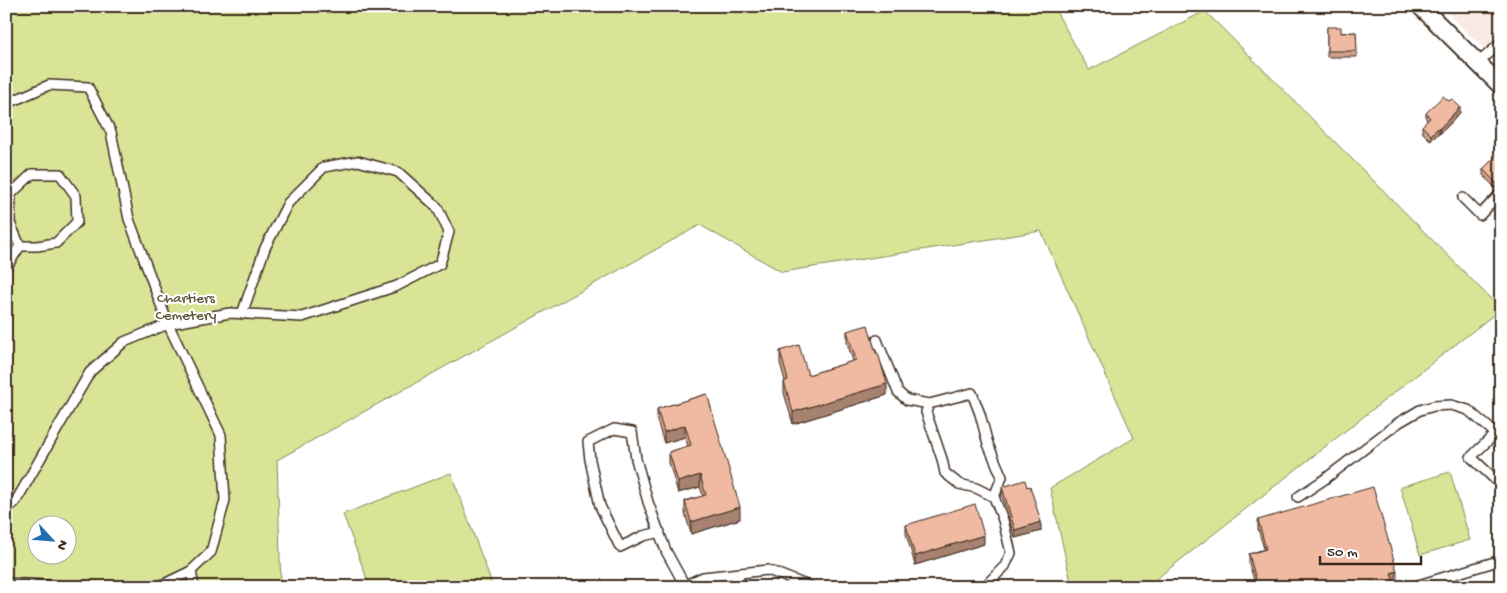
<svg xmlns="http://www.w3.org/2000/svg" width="1507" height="593" font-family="'Gochi Hand',sans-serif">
<rect width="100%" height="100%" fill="#fff"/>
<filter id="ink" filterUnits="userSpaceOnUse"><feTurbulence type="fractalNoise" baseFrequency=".02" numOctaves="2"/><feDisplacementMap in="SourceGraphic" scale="10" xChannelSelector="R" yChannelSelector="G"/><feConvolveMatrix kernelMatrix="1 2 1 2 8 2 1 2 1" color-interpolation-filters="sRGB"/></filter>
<g filter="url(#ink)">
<path fill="#faeae3" d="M1439 6H1501V65L1471 36Z"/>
<g fill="#d9e497" stroke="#8a875a" fill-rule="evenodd">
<path d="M6 6H1053L1089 70 1205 11 1501 309 1146 587H1072L1050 488 1134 438 1041 231 782 272 700 225 277 460 281 587H6ZM38 526H68V556H38Z"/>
<path d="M1450 472 1470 540 1420 555 1400 487Z"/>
<path d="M451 473 493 587H370L343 514Z"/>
</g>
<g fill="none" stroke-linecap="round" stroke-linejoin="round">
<g stroke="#3b2a1e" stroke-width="12">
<g id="service">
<path d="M1478 63 1501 43"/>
<path d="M6 104 49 85 88 87 111 132 129 219 168 324 221 435 225 500 211 552 191 571 158 587"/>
<path d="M32 174H60L76 196 77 222 56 243 37 246H20L10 223 11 194Z"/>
<path d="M1463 198 1480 215 1501 193"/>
<path d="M6 268 20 246"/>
<path d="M877 340 898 392 907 400 929 404"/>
<path d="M1496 433 1471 457 1501 485"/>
<path d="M1298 497 1325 479 1398 423 1420 410 1434 406 1451 405 1468 410 1501 438"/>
<path d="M6 510 16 501 90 372 124 342 168 324 230 313 302 317 397 286 440 264 449 232 437 207 398 172 358 161 324 167 288 203 265 248 242 314"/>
<path d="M660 532 643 536 620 547 600 506 590 460 588 442 614 429 632 432 636 459 648 502 666 551 684 584"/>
<path d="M191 571 194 587"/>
<path d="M733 574 745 587"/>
<path d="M6 583 83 587"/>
<path d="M1415 586 1501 560"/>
<path d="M681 587 703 577 768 570 811 587"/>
<path d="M984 587 1005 566 1011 553 1003 520 994 497 976 488 959 484 945 473 942 459 926 412 929 404 972 393 980 414 988 444 1002 477 994 497"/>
</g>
</g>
<g stroke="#3b2a1e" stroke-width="20">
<path id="minor" d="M1420 6 1501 86"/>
</g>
<use href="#service" stroke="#fff" stroke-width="9"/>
<use href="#minor" stroke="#fff" stroke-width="16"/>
</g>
<g fill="#cea08a" stroke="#3b2a1e">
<path d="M1327 27 1341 33 1356 32 1357 57H1327Z"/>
<path d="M1426 113H1460L1440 134 1439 133 1431 141 1422 132V126L1427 121 1426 119Z"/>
<path d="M1501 151 1496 189 1483 175V169Z"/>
<path d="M847 331 887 395 793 424 784 393V382L785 381 780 363V351L808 375 853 361 847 343Z"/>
<path d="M707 394 740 519 691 534 685 513V501L703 496 700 487 678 493 669 463V452L688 446 685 437 664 443 657 421V409Z"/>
<path d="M1002 487H1027L1041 531 1015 538 1002 496Z"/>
<path d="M1258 520 1397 580 1393 581 1395 587H1256L1249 563V554L1264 549 1258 529Z"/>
<path d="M906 525 984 544 915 565 906 534Z"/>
</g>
<g fill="#a78271" stroke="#3b2a1e">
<path d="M1460 107V113L1440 134V128Z"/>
<path d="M1439 127V133L1431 141V135Z"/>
<path d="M1501 181V187L1496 189V183Z"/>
<path d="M887 384V395L793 424V412Z"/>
<path d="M685 425V437L664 443V432Z"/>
<path d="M700 475V487L678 493V482Z"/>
<path d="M740 507V519L691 534V522Z"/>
<path d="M1041 522V531L1015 538V530Z"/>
<path d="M984 535V544L915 565V556Z"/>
<path d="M1397 571V580L1391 581V573Z"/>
<path d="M1371 583V587H1359Z"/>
</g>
<g fill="#efbaa1" stroke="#3b2a1e">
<path d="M1327 27H1341V33L1356 32 1357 51H1327Z"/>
<path d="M1443 96 1449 101 1452 99 1460 107 1440 128 1439 127 1431 135 1422 126 1430 118 1426 113Z"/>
<path d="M1501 151V181L1496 183 1483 169Z"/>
<path d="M868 325 876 353H878L887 384 793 412 784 382 788 380 780 351 799 345 808 375 856 360 847 331Z"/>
<path d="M707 394 740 507 691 522 685 501 706 495 700 475 678 482 669 452 691 445 685 425 664 432 657 409Z"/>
<path d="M1025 480 1027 487 1030 486 1041 522 1015 530 1002 487Z"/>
<path d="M1373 487 1397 571 1391 573 1395 587H1373L1371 583 1359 587H1258L1249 554 1266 549 1258 520Z"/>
<path d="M975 504 984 535 915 556 906 525Z"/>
<path d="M1019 583 1021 587H1006Z"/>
</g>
</g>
<g text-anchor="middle" stroke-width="4" stroke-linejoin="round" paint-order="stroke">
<g font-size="15" fill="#62583c" stroke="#fff">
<text x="186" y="302">Chartiers<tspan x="186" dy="17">Cemetery</tspan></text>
</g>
</g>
<rect width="1507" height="593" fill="none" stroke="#fff" stroke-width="25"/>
<rect x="12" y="12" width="1482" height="568" fill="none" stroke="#3b2a1e" stroke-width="2" filter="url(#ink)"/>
<g transform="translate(52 540) rotate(116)"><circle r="24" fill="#ffffff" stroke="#b1aaa5"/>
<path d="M0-4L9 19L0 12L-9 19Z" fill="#1f6fb2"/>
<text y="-8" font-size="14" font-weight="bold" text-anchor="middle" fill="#3b2a1e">N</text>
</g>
<path d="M1320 556v8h101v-8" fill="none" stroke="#3b2a1e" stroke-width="2.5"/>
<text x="1327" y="556" font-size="15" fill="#3b2a1e" stroke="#ffffff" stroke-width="4" paint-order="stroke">50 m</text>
</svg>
